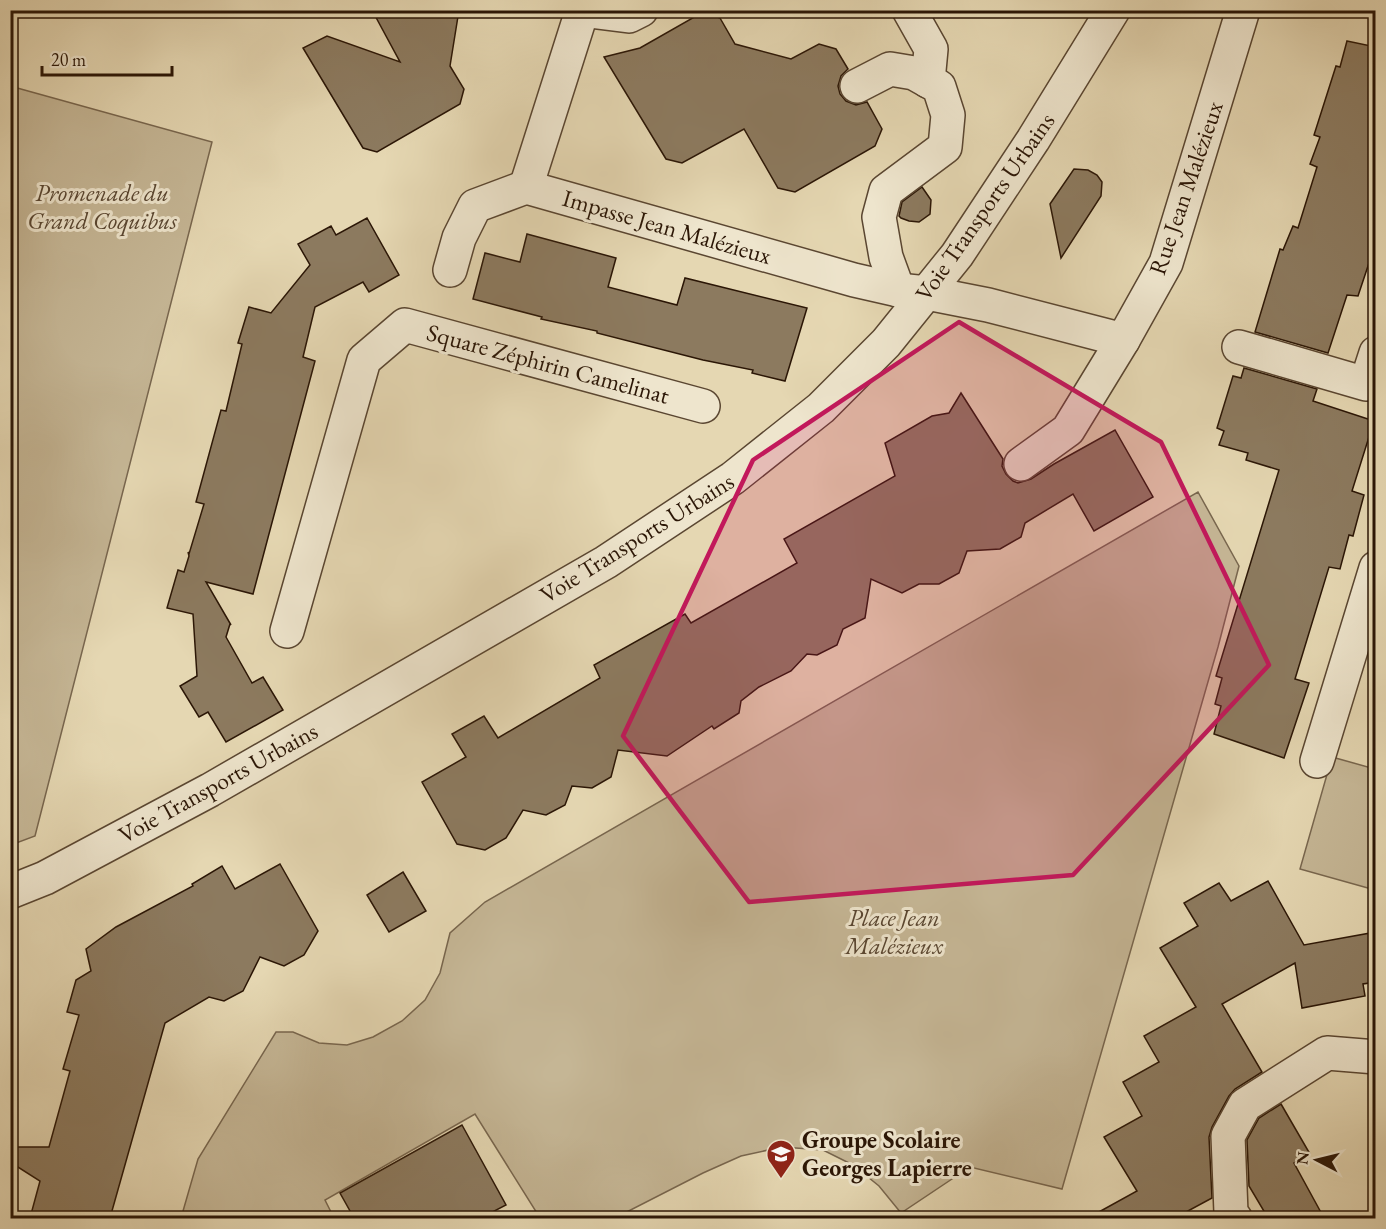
<svg xmlns="http://www.w3.org/2000/svg" width="1386" height="1229" font-family="'EB Garamond',serif">
<rect width="100%" height="100%" fill="#e5d7b2"/>
<filter id="stains"><feTurbulence type="fractalNoise" baseFrequency=".00333" numOctaves="4"/><feColorMatrix values="0 0 0 0 .2 0 0 0 0 .09 0 0 0 0 .02 0 0 0 .5 -.17"/></filter>
<radialGradient id="worn" r=".72"><stop offset=".6" stop-color="#630" stop-opacity="0"/><stop offset="1" stop-color="#630" stop-opacity=".3"/></radialGradient>
<g fill="#c5b695" stroke="#78664e" stroke-width="1.5">
<path d="M10 86 212 142 35 836 11 845Z"/>
<path d="M1198 492 1239 566 1218 647 1062 1189 970 1167 901 1213 879 1186 853 1165 823 1150 782 1147 741 1156 703 1173 615 1218H540L475 1114 325 1200 334 1218H181L198 1159 276 1032H293L319 1043 347 1045 373 1037 402 1021 425 1000 440 973 450 933 485 902Z"/>
<path d="M1332 757 1375 769V890L1300 869Z"/>
</g>
<g fill="#8c7a5f" stroke="#2b1606" stroke-width="1.5">
<path d="M372 10H459L450 66 464 89 460 104 377 152 363 148 303 48 327 36 400 62Z"/>
<path d="M703 12 720 18 735 44 791 59 819 44 836 49 848 69 841 76 838 86 840 94 846 101 856 105 867 102 882 129 875 146 795 192 778 188 744 129 682 163 666 159 604 57 640 48Z"/>
<path d="M1347 41 1376 47V262L1370 260 1358 296 1347 295 1328 353 1255 332 1280 249 1283 250 1293 226 1298 228 1317 167 1310 164 1320 137 1314 135 1336 66 1340 67Z"/>
<path d="M1074 169 1088 170 1097 175 1102 182 1101 196 1061 258 1050 204Z"/>
<path d="M922 187 931 200 930 214 919 222 909 221 901 218 899 216 902 202Z"/>
<path d="M367 218 399 275 369 292 363 282 315 307 303 357 315 361 253 594 206 582 231 625 230 624 226 637 252 683 263 677 283 710 226 742 208 712 199 717 180 686 197 676 193 614 167 608 178 570 184 572 189 556 188 552 189 554 204 504 196 502 221 410 226 411 242 344 238 343 249 307 271 313 310 265 298 244 331 226 336 235Z"/>
<path d="M527 234 616 258 608 287 677 305 685 278 807 308 785 381 752 373 753 370 703 360 597 333V331L541 319 542 317 473 299 485 253 520 262Z"/>
<path d="M1244 368 1317 389 1313 401 1374 421 1352 491 1364 495 1353 536 1349 535 1340 569 1329 567 1295 679 1309 683 1284 758 1214 734 1221 706 1215 704 1222 678 1216 676 1279 470 1246 460 1248 453 1219 445 1224 431 1217 428 1233 376 1241 378Z"/>
<path d="M961 393 1003 459 1002 466 1006 474 1013 481 1018 483 1031 479 1054 464 1115 430 1153 497 1094 531 1073 494 1025 523 1021 537 1000 549 967 551 959 573 939 584H919L902 593 871 579 865 618 843 629 837 645 817 655 807 654 791 671 759 687 741 701 739 713 714 729 712 726 667 756 618 750 611 777 592 788 572 786 565 805 546 815 523 810 506 838 485 850 457 844 422 782 466 757 452 734 484 716 498 738 600 678 594 665 685 614 691 623 797 563 784 539 895 476 885 443 932 416 949 413Z"/>
<path d="M280 864 318 931 304 955 284 966 260 957 243 991 224 1001 209 997 165 1023 110 1218H30L40 1181 10 1162V1147H49L70 1071 63 1069 79 1015 67 1012 76 980 91 971 86 949 116 927 193 886 192 884 222 866 235 889Z"/>
<path d="M403 872 426 911 389 932 367 895Z"/>
<path d="M1268 881 1304 945 1376 932V982L1363 984 1365 996 1302 1008 1295 963 1222 1004 1262 1072 1235 1089 1229 1096 1212 1127 1209 1137 1212 1198 1175 1218H1088L1137 1191 1104 1137 1142 1116 1123 1082 1159 1062 1144 1036 1196 1007 1160 948 1198 926 1184 903 1219 883 1231 901Z"/>
<path d="M1281 1104 1310 1154 1294 1163 1324 1218H1268L1249 1186 1247 1140 1259 1118Z"/>
<path d="M462 1125 506 1205 481 1218H354L340 1193Z"/>
</g>
<g fill="none" stroke-linecap="round" stroke-linejoin="round">
<g stroke="#5a4631" stroke-width="36">
<g id="minor">
<path d="M581 10 629 16 641 10"/>
<path d="M909 10 931 49 928 81"/>
<path d="M857 86 890 69 914 73 939 87 948 115 945 147 886 191 879 217 886 257 898 290"/>
<path d="M526 187 582 11"/>
<path d="M450 270 459 238 475 206 526 187 854 280 898 290 927 293 988 305 1123 340 1166 263 1243 10"/>
<path d="M1239 347 1366 384 1376 353"/>
<path d="M1021 464 1068 430 1123 340"/>
<path d="M287 631 364 360 405 325 703 406"/>
<path d="M1317 761 1376 568"/>
<path d="M10 892 45 878 210 790 606 562 733 478 821 408 886 343 957 255 1033 140 1113 10"/>
<path d="M1235 1218 1231 1213 1228 1136 1245 1105 1327 1053 1376 1057"/>
</g>
</g>
<use href="#minor" stroke="#eee5cd" stroke-width="33"/>
</g>
<path fill="#c2185b" fill-opacity="0.2" stroke="#c2185b" stroke-width="4.5" stroke-linejoin="round" d="M959 322 1161 442 1269 665 1073 875 749 902 623 736 753 460Z"/>
<defs>
<g id="school-pin" transform="scale(1.5)"><path d="M0 17L-7.5 6A9.5 9.5 0 1 1 7.5 6Z" fill="#8f2418" stroke="#eee5cd"/><path d="M0-5L7-2L0 1L-7-2ZM-4 1L0 2.5L4 1V4Q0 6-4 4Z" fill="#fff"/></g>
</defs>
<g fill-rule="evenodd">
<use href="#school-pin" x="781" y="1154"/>
</g>
<g text-anchor="middle" stroke-width="6" stroke-linejoin="round" paint-order="stroke">
<g font-size="24" fill="#2b1606" stroke="#eee5cd">
<text transform="translate(1186 188) rotate(-71)" y="8">Rue Jean Malézieux</text>
<text transform="translate(985 207) rotate(-55)" y="8">Voie Transports Urbains</text>
<text transform="translate(667 227) rotate(16)" y="8">Impasse Jean Malézieux</text>
<text transform="translate(548 364) rotate(15)" y="8">Square Zéphirin Camelinat</text>
<text transform="translate(637 538) rotate(-32)" y="8">Voie Transports Urbains</text>
<text transform="translate(218 783) rotate(-29)" y="8">Voie Transports Urbains</text>
</g>
<g font-size="24" font-style="italic" fill="#594631" stroke="#eee5cd">
<text x="102" y="201">Promenade du<tspan x="102" dy="28">Grand Coquibus</tspan></text>
<text x="894" y="926">Place Jean<tspan x="894" dy="28">Malézieux</tspan></text>
</g>
<g font-size="24" font-weight="bold" fill="#2b1606" stroke="#eee5cd" text-anchor="start">
<text x="802" y="1148">Groupe Scolaire<tspan x="802" dy="28">Georges Lapierre</tspan></text>
</g>
</g>
<rect width="1386" height="1229" fill="none" stroke="#e5d7b2" stroke-width="36"/>
<rect x="12" y="12" width="1362" height="1205" fill="none" stroke="#2b1606" stroke-width="3"/>
<rect x="18" y="18" width="1350" height="1193" fill="none" stroke="#2b1606" stroke-width="1.5"/>
<g transform="translate(1317 1160) rotate(277)" stroke="#eee5cd" stroke-width="4.5" paint-order="stroke">
<path d="M0-4.5L10 22L0 15L-10 22Z" fill="#2b1606"/>
<text y="-9" font-size="16" font-weight="bold" text-anchor="middle" fill="#2b1606">N</text>
</g>
<path d="M42 66v9h130v-9" fill="none" stroke="#2b1606" stroke-width="3"/>
<text x="51" y="66" font-size="18" fill="#2b1606" stroke="#eee5cd" stroke-width="4.5" paint-order="stroke">20 m</text>
<rect width="100%" height="100%" filter="url(#stains)"/>
<rect width="100%" height="100%" fill="url(#worn)"/>
</svg>
